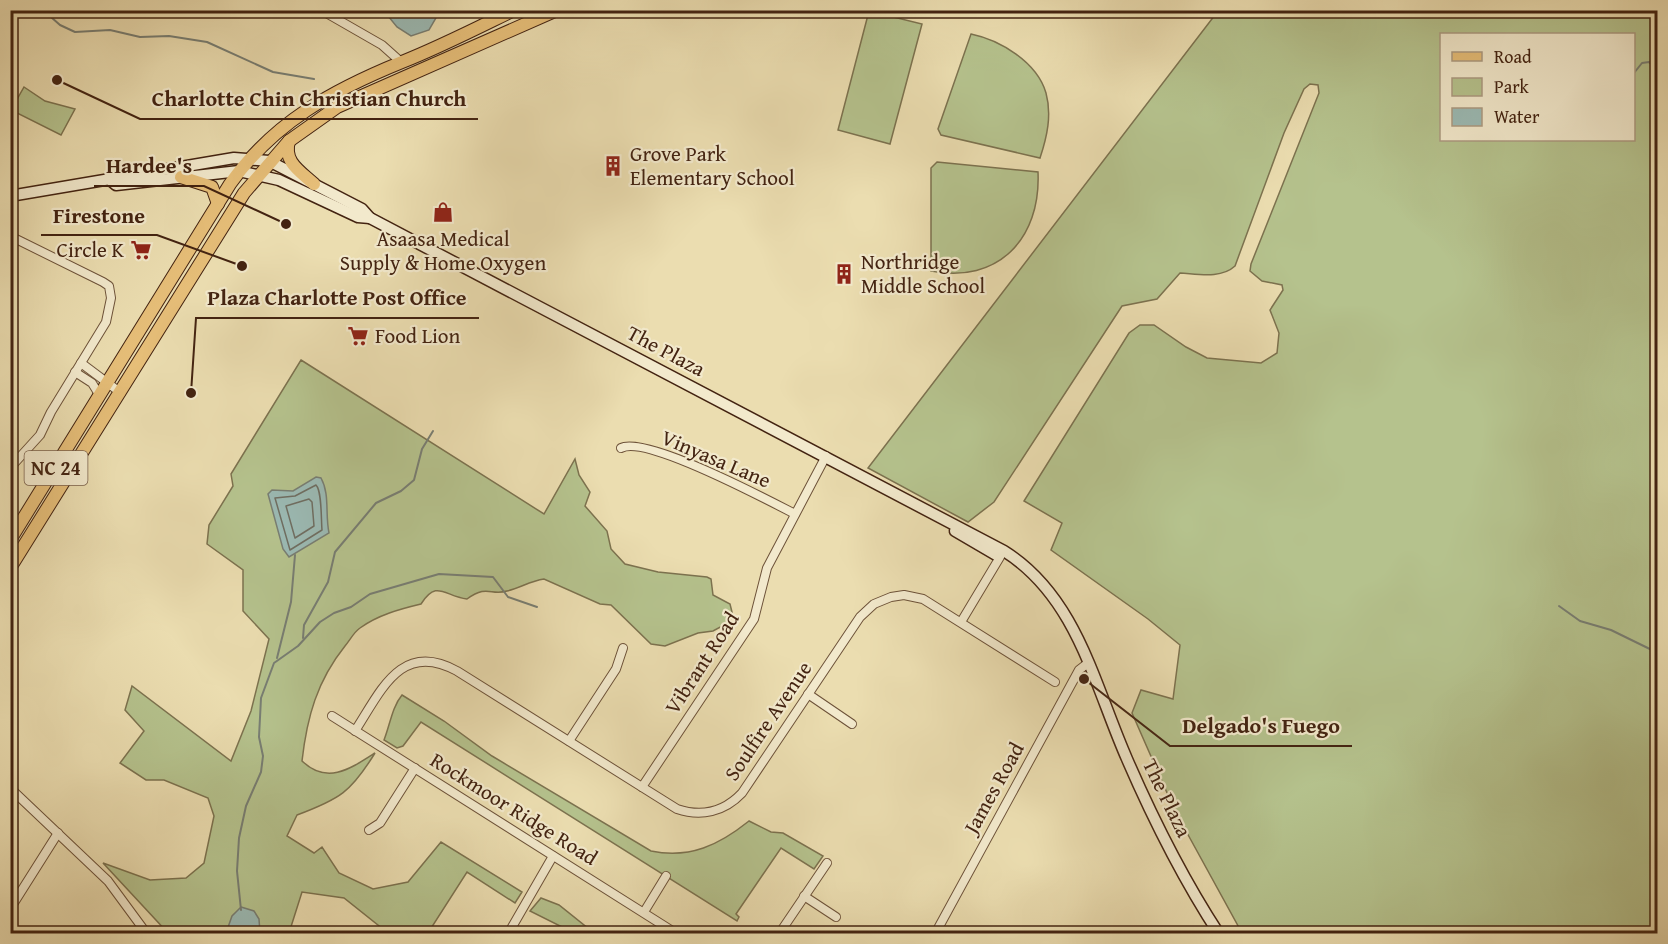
<svg xmlns="http://www.w3.org/2000/svg" width="1668" height="944" font-family="'Gentium Book Plus',serif">
<rect width="100%" height="100%" fill="#ebddb0"/>
<filter id="stains"><feTurbulence type="fractalNoise" baseFrequency=".00333" numOctaves="4"/><feColorMatrix values="0 0 0 0 .2 0 0 0 0 .09 0 0 0 0 .02 0 0 0 .5 -.17"/></filter>
<radialGradient id="worn" r=".72"><stop offset=".6" stop-color="#630" stop-opacity="0"/><stop offset="1" stop-color="#630" stop-opacity=".3"/></radialGradient>
<g fill="#b5c28d" stroke="#7c724f" stroke-width="1.5" fill-rule="evenodd">
<path d="M869 11 922 24 890 144 838 130Z"/>
<path d="M1218 11H1657V933H1242L1175 811 1132 713 1141 690 1173 699 1180 645 1148 619 1051 550 1062 523 1024 501 1129 333 1140 325H1154L1186 347 1207 358 1261 363 1277 353 1279 333 1270 310 1283 290 1282 285 1262 281 1250 271 1251 264 1319 93 1318 85 1310 84 1304 89 1284 133 1235 266C1221 279 1198 274 1180 273L1157 299 1122 306 994 502 968 522 868 468ZM1634 34V140H1442V34Z"/>
<path d="M971 34C1000 40 1037 62 1046 93 1052 115 1047 137 1040 158L941 135 938 129Z"/>
<path d="M24 87 45 101 75 109 61 135 11 110Z"/>
<path d="M937 162 1038 172C1041 239 998 284 931 271V168Z"/>
<path d="M301 360 544 514 575 459 579 475 590 492 585 506 607 531 611 549 625 564 658 572 707 577 711 579 713 595 730 604 733 616 728 623 713 631 698 633 665 646 651 644 611 605 600 604 544 579C530 581 520 588 507 591 490 596 488 584 467 599 444 596 437 579 421 604 400 609 378 615 360 628 354 632 350 640 345 646 317 681 307 717 302 761 327 785 350 769 375 753 351 792 340 799 297 815L287 836 314 853 322 847 339 873 373 889 408 882 441 842 522 892 515 903 467 872 428 933H388L344 898 302 892 289 933H168L103 863 150 880 186 878 204 863 214 816 208 798 164 780H146L120 763 144 731 125 710 132 686 231 761 251 711 269 639 243 611V570L207 544 209 525 233 486 231 474Z"/>
<path d="M402 695 444 721 492 756 651 851C690 859 719 845 749 821L771 832 783 833 823 856 814 869 781 848 736 914 739 917 737 921 421 722 403 746 397 748 384 740C390 725 392 707 402 695Z"/>
<path d="M541 898 559 905 594 933H574L530 911Z"/>
</g>
<g fill="#9bbab4" stroke="#787e73" stroke-width="1.5">
<path d="M384 11H440L429 30 411 36 397 27Z"/>
<path d="M316 477 321 478C330 494 325 514 329 533L289 557 283 549 268 494 272 490 293 491Z"/>
<path d="M241 907 254 911 259 919 260 933H226L232 916Z"/>
</g>
<g fill="none" stroke-linecap="round" stroke-linejoin="round">
<g stroke="#6f6e62" stroke-width="1.5">
<path d="M316 485C322 491 321 519 322 530L290 550 275 498 295 496Z"/>
<path d="M309 499 312 502 314 526 295 538 286 506Z"/>
</g>
<g stroke="#787e73" stroke-width="2">
<path d="M43 10 60 25 75 32 110 30 140 37 169 36 207 42 273 72 314 79"/>
<path d="M1634 73 1642 63 1649 62 1654 67H1658"/>
<path d="M1559 606 1580 621 1611 630 1658 653"/>
<path d="M303 638 304 625 328 582 335 552 376 503 401 491 414 480 422 449 433 431"/>
<path d="M277 658 291 602 295 555"/>
<path d="M241 910 237 871 239 838 246 806 261 772 263 756 259 737 261 698 274 663 298 646 320 622 334 613 351 607 370 594 439 574 493 577 508 597 537 607"/>
</g>
<g stroke="#6d5239" stroke-width="10">
<g id="street">
<path d="M321 10 382 45 401 62"/>
<path d="M10 236 103 282 109 286 111 298 106 322 51 412 40 435 10 468"/>
<path d="M81 363 121 393"/>
<path d="M75 372 92 383 100 396"/>
<path d="M621 448C645 435 768 500 795 514"/>
<path d="M961 622 1000 557"/>
<path d="M808 694 852 724"/>
<path d="M332 716 677 934"/>
<path d="M355 731C381 691 401 640 457 671L677 809C701 817 724 812 742 793L860 617 874 604 891 597 904 595 923 599 1055 682"/>
<path d="M569 741 616 669 623 648"/>
<path d="M642 787 754 619 767 568 826 456"/>
<path d="M10 788 108 881 147 934"/>
<path d="M369 830 380 823 415 768"/>
<path d="M804 896 836 917"/>
<path d="M10 909 58 833"/>
<path d="M644 912 666 876"/>
<path d="M508 934 553 856"/>
<path d="M779 934 827 863"/>
<path d="M935 934 1079 670 1088 663"/>
</g>
</g>
<g stroke="#432311" stroke-width="13">
<g id="secondary">
<path d="M110 180 116 185 239 171 279 180 358 217 370 218"/>
<path d="M10 196 234 158 269 161 362 209 370 218 1004 551C1077 597 1094 684 1127 759 1153 819 1183 879 1219 934"/>
<path d="M955 531 996 555"/>
</g>
</g>
<g stroke="#432311" stroke-width="14">
<g id="primary">
<path d="M289 141C283 162 300 171 314 184"/>
<path d="M181 177 212 187 218 204"/>
<path d="M10 540 230 184C274 122 333 90 402 62 440 47 477 28 514 10"/>
<path d="M10 568 244 193 289 141 337 107 557 10"/>
</g>
</g>
<use href="#street" stroke="#f2e9cc" stroke-width="8"/>
<use href="#secondary" stroke="#f2e9cc" stroke-width="10"/>
<use href="#primary" stroke="#e6be78" stroke-width="12"/>
</g>
<defs>
<g id="building-bare" transform="scale(1.62)"><path d="M-4-6H4V6H1V3H-1V6H-4ZM-2.5-4.3h1.7v1.8h-1.7ZM.8-4.3h1.7v1.8H.8ZM-2.5-1h1.7V.8h-1.7ZM.8-1h1.7V.8H.8Z" fill="#8f2418" stroke="#f2e9cc" stroke-width="2.5" paint-order="stroke"/></g>
<g id="shop-bare" transform="scale(1.62)"><path d="M-5-2.5h2.3a2.7 3.5 0 0 1 5.4 0H5L5.5 6h-11ZM-1.5-2.5h3a1.5 2.3 0 0 0-3 0Z" fill="#8f2418" stroke="#f2e9cc" stroke-width="2.5" paint-order="stroke"/></g>
<g id="supermarket-bare" transform="scale(1.62)"><path d="M-6-5.5h2.5l.6 2H6L4.5 2H-2.5L-4.4-4H-6ZM-1.5 3.2a1.3 1.3 0 1 0 .1 0ZM3 3.2a1.3 1.3 0 1 0 .1 0Z" fill="#8f2418" stroke="#f2e9cc" stroke-width="2.5" paint-order="stroke"/></g>
</defs>
<g fill-rule="evenodd">
<use href="#building-bare" x="613" y="166"/>
<use href="#shop-bare" x="443" y="212"/>
<use href="#supermarket-bare" x="141" y="250"/>
<use href="#building-bare" x="844" y="274"/>
<use href="#supermarket-bare" x="358" y="336"/>
</g>
<g text-anchor="middle" stroke-width="4.5" stroke-linejoin="round" paint-order="stroke">
<rect fill="#f2e9cc" stroke="#785e49" stroke-width="1.5" x="24.5" y="451" width="63" height="34" rx="4.5"/>
<g font-size="20" font-weight="bold" fill="#432311">
<text x="56" y="475">NC 24</text>
</g>
<g font-size="21" fill="#432311" stroke="#f2e9cc" text-anchor="start">
<text x="630" y="161">Grove Park<tspan x="630" dy="24">Elementary School</tspan></text>
<text x="443" y="246" text-anchor="middle">Asaasa Medical<tspan x="443" dy="24">Supply &amp; Home Oxygen</tspan></text>
<text x="124" y="257" text-anchor="end">Circle K</text>
<text x="861" y="269">Northridge<tspan x="861" dy="24">Middle School</tspan></text>
<text x="375" y="343">Food Lion</text>
</g>
<g font-size="21" fill="#432311" stroke="#f2e9cc">
<text transform="translate(666 351) rotate(28)" y="7">The Plaza</text>
<text transform="translate(716 459) rotate(23)" y="7">Vinyasa Lane</text>
<text transform="translate(702 663) rotate(-57)" y="7">Vibrant Road</text>
<text transform="translate(768 721) rotate(-56)" y="7">Soulfire Avenue</text>
<text transform="translate(994 788) rotate(-61)" y="7">James Road</text>
<text transform="translate(1167 798) rotate(64)" y="7">The Plaza</text>
<text transform="translate(514 809) rotate(32)" y="7">Rockmoor Ridge Road</text>
</g>
</g>
<path fill="none" stroke="#432311" stroke-width="2" d="M57 80L140 119H478M286 224L204 186H94M242 266L157 235H41M191 393L196 318H479M1084 679L1170 746H1352"/>
<g fill="#432311" stroke="#f2e9cc" stroke-width="2">
<circle cx="57" cy="80" r="6"/>
<circle cx="286" cy="224" r="6"/>
<circle cx="242" cy="266" r="6"/>
<circle cx="191" cy="393" r="6"/>
<circle cx="1084" cy="679" r="6"/>
</g>
<g font-size="22" text-anchor="middle" font-weight="bold" fill="#432311" stroke="#f2e9cc" stroke-width="4.5" stroke-linejoin="round" paint-order="stroke">
<text x="309" y="106">Charlotte Chin Christian Church</text>
<text x="149" y="173">Hardee's</text>
<text x="99" y="223">Firestone</text>
<text x="337" y="305">Plaza Charlotte Post Office</text>
<text x="1261" y="733">Delgado's Fuego</text>
</g>
<rect width="1668" height="944" fill="none" stroke="#ebddb0" stroke-width="36"/>
<rect x="12" y="12" width="1644" height="920" fill="none" stroke="#432311" stroke-width="3"/>
<rect x="18" y="18" width="1632" height="908" fill="none" stroke="#432311" stroke-width="1.5"/>
<rect x="1440" y="33" width="195" height="108" fill="#f2e9cc" stroke="#ac9a81" stroke-width="1.5"/>
<rect x="1452" y="52" width="30" height="9" fill="#e6be78" stroke="#ac9a81" stroke-width="1.5"/>
<text x="1494" y="63" font-size="18" fill="#432311">Road</text>
<rect x="1452" y="78" width="30" height="18" fill="#b5c28d" stroke="#ac9a81" stroke-width="1.5"/>
<text x="1494" y="93" font-size="18" fill="#432311">Park</text>
<rect x="1452" y="108" width="30" height="18" fill="#9bbab4" stroke="#ac9a81" stroke-width="1.5"/>
<text x="1494" y="123" font-size="18" fill="#432311">Water</text>
<rect width="100%" height="100%" filter="url(#stains)"/>
<rect width="100%" height="100%" fill="url(#worn)"/>
</svg>
